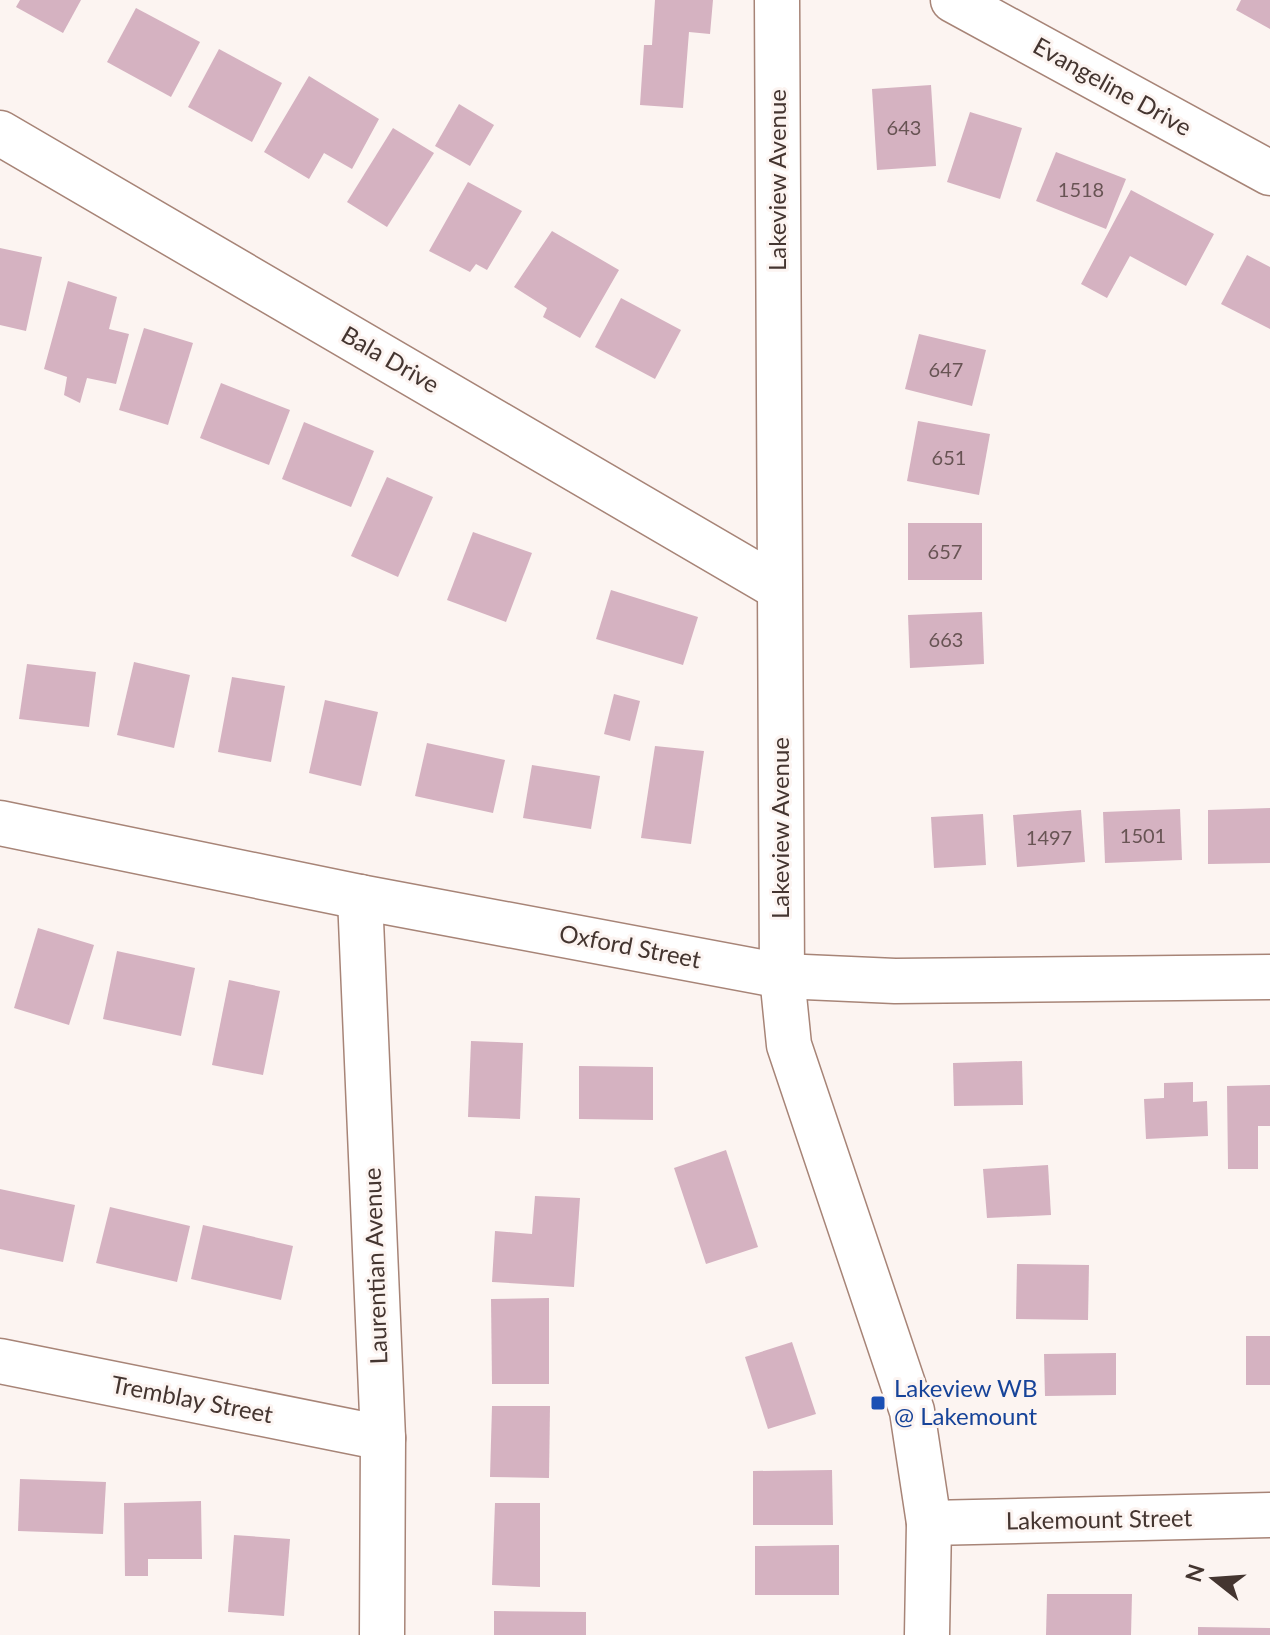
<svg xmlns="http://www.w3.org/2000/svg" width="1270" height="1635" font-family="Lato,sans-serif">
<rect width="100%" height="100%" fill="#fcf4f1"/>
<g fill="#d5b2c1">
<path d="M20 0H81L63 33 16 7Z"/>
<path d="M655 0H713L710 34 689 32 683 108 640 105 644 45H652Z"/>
<path d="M1241 0H1270V29L1236 10Z"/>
<path d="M136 8 200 42 171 97 107 62Z"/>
<path d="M219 49 282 83 252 142 188 107Z"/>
<path d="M309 76 379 119 352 169 324 153 309 179 264 152Z"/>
<path d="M931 85 936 166 877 170 872 89Z"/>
<path d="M459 104 494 125 470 166 435 146Z"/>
<path d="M970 112 1022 128 1000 199 947 182Z"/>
<path d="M393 128 434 153 387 227 347 202Z"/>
<path d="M1056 152 1126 179 1106 229 1036 201Z"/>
<path d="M468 182 522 211 487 270 476 264 470 272 429 251Z"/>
<path d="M1131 190 1214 234 1186 286 1130 256 1107 298 1081 284Z"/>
<path d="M552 231 619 270 580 338 543 317 547 308 514 287Z"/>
<path d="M0 248 42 257 26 331 0 325Z"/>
<path d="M1247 255 1270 267V329L1221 304Z"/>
<path d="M68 281 117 297 109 329 129 334 116 384 87 378 80 403 64 395 67 377 44 369Z"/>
<path d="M621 298 681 330 655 379 595 347Z"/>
<path d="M144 328 193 343 168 425 119 410Z"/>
<path d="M919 334 986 350 972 406 905 389Z"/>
<path d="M221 383 290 410 269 465 200 438Z"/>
<path d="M918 421 990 434 979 495 907 481Z"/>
<path d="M304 422 374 451 351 507 282 479Z"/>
<path d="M387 477 433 497 398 577 351 556Z"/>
<rect x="908" y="523" width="74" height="57"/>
<path d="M473 532 532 553 506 622 447 600Z"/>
<path d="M611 590 698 617 683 665 596 639Z"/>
<path d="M982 612 984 664 910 668 908 615Z"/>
<path d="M134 662 190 675 174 748 117 735Z"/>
<path d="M27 664 96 672 89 727 19 719Z"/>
<path d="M232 677 285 686 271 762 218 752Z"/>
<path d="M614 694 640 701 630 741 604 734Z"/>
<path d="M325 700 378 712 361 786 309 773Z"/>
<path d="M427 743 505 760 493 813 415 796Z"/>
<path d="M655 746 704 751 691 844 641 838Z"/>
<path d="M532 765 600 776 591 829 523 818Z"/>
<path d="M1270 808V863L1208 864V810Z"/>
<path d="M1180 809 1182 860 1105 863 1103 812Z"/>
<path d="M1081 810 1085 862 1017 867 1013 815Z"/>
<path d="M983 814 986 865 934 868 931 817Z"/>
<path d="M38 928 94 945 69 1025 14 1008Z"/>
<path d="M117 951 195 968 181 1036 103 1019Z"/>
<path d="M229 980 280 991 263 1075 212 1065Z"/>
<path d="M471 1041 523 1043 520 1119 468 1117Z"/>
<path d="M1022 1061 1023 1105 954 1106 953 1063Z"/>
<path d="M579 1066 653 1067V1120L579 1119Z"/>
<path d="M1193 1082V1102L1207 1101 1208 1136 1146 1139 1144 1099 1164 1098V1083Z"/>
<path d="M1270 1085V1126H1258V1169H1228L1227 1086Z"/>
<path d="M726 1150 758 1247 706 1264 674 1168Z"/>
<path d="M1048 1165 1051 1215 987 1218 983 1169Z"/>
<path d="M0 1189 75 1205 63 1262 0 1249Z"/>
<path d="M535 1196 580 1198 574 1287 492 1282 495 1231 532 1234Z"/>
<path d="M110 1207 190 1226 177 1282 96 1263Z"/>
<path d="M203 1225 293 1246 281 1300 191 1279Z"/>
<path d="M1017 1264 1089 1265 1088 1320 1016 1319Z"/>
<path d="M549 1298V1384H492L491 1299Z"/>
<rect x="1246" y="1336" width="24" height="49"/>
<path d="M792 1342 816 1414 768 1429 745 1357Z"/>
<path d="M1116 1353V1395L1045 1396 1044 1354Z"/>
<path d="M492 1406H550L549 1478 490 1477Z"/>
<path d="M832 1470 833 1525H753V1471Z"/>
<path d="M20 1479 106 1482 103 1534 18 1531Z"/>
<path d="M201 1501 202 1559H148V1576H125L124 1503Z"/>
<path d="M495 1503H540V1587L492 1585Z"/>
<path d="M234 1535 290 1539 284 1616 228 1612Z"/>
<path d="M839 1545V1595H755V1546Z"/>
<path d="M1047 1594H1132L1131 1635H1046Z"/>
<path d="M494 1611 586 1612V1635H494Z"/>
<path d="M1198 1627 1270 1628V1635H1198Z"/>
</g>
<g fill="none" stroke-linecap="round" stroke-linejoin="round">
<g stroke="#a78477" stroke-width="47">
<g id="street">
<path d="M777 0 782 976 789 1045 912 1411 929 1523 927 1635"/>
<path d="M953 0 1270 173"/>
<path d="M0 133 779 588"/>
<path d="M360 897 383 1438 382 1635"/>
<path d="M0 1361 383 1438"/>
<path d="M929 1523 1270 1515"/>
</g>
</g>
<g stroke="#a78477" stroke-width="47">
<path id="secondary" d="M0 823 360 897 782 976 895 981 1270 977"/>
</g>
<use href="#street" stroke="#fff" stroke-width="44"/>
<use href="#secondary" stroke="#fff" stroke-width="44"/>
</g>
<rect fill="#1a4fb4" stroke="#fcf4f1" stroke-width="3" x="870" y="1395" width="16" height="16" rx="4"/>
<g text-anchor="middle" stroke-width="6" stroke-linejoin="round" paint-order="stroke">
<g font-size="20" fill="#685454">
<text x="904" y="135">643</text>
<text x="1081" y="197">1518</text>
<text x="946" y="377">647</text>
<text x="949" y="465">651</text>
<text x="945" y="559">657</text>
<text x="946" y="647">663</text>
<text x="1143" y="843">1501</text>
<text x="1049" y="845">1497</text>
</g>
<g font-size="24" fill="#443530" stroke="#fcf4f1">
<text transform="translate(1112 87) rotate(29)" y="8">Evangeline Drive</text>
<text transform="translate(778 180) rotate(-90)" y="8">Lakeview Avenue</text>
<text transform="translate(390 360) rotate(30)" y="8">Bala Drive</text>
<text transform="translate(781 828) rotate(-90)" y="8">Lakeview Avenue</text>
<text transform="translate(630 947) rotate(11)" y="8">Oxford Street</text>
<text transform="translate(376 1266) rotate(-92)" y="8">Laurentian Avenue</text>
<text transform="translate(192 1400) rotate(11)" y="8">Tremblay Street</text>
<text transform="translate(1099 1520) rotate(-1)" y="8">Lakemount Street</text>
</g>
<g font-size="24" fill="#164399" stroke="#fcf4f1" text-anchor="start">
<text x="894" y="1397">Lakeview WB<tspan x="894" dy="28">@ Lakemount</tspan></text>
</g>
</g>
<g transform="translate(1214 1579) rotate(287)" stroke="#fcf4f1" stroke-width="6" paint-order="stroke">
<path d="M0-6L14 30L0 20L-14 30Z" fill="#443530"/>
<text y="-12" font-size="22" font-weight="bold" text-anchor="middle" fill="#443530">N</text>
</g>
</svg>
